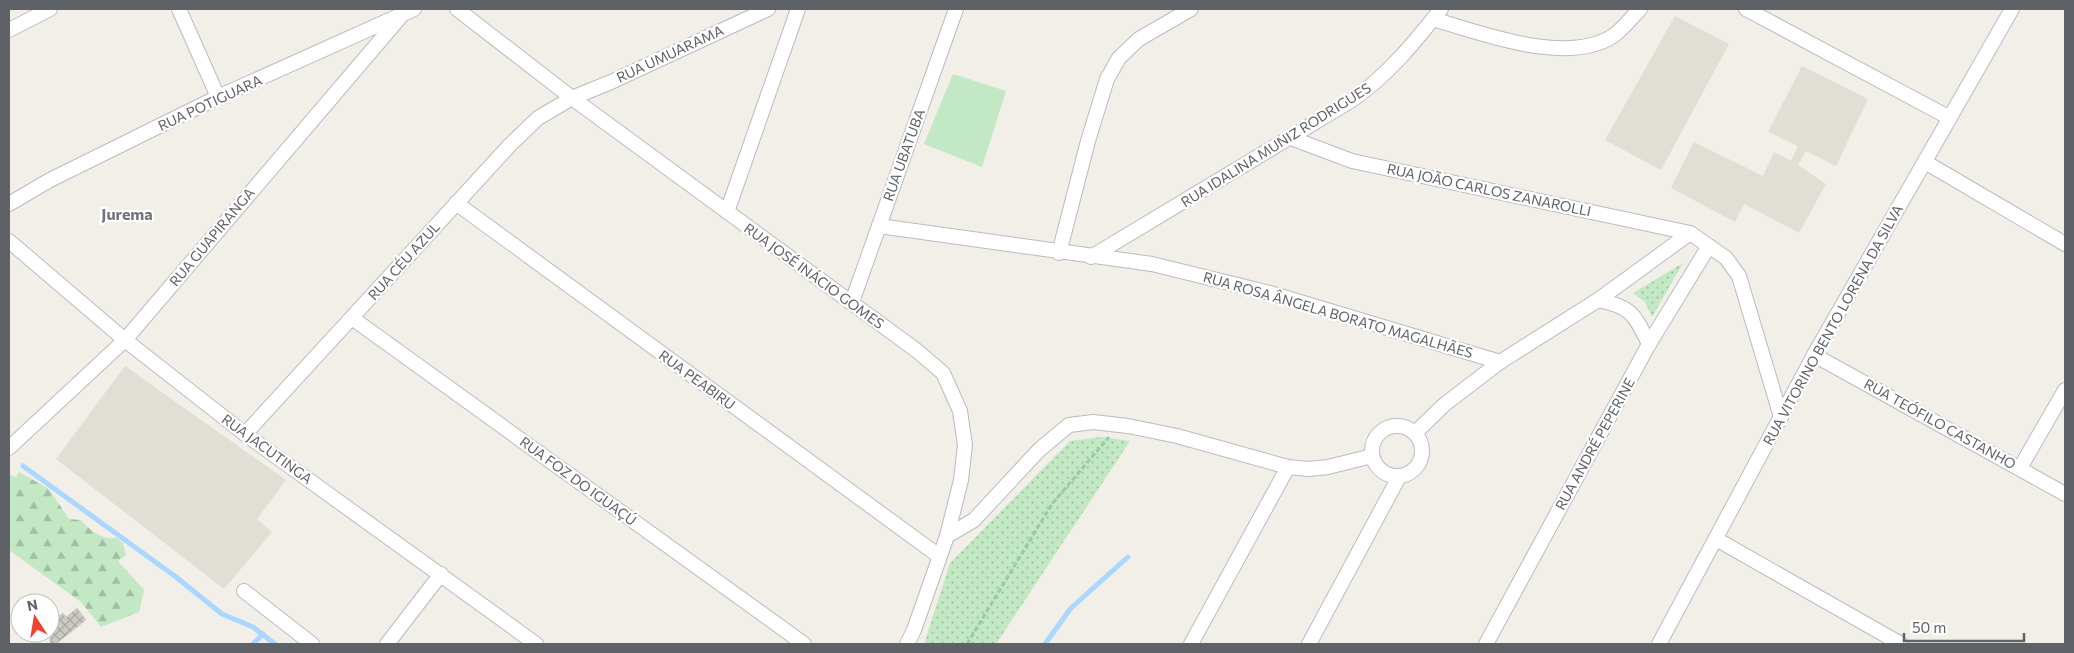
<svg xmlns="http://www.w3.org/2000/svg" width="2074" height="653" font-family="Commissioner,sans-serif">
<defs>
<pattern id="grass-dots" width="8" height="8" patternUnits="userSpaceOnUse" patternTransform="scale(1.25)"><rect width="8" height="8" fill="#c3e8c4"/><path d="M2 2h.1M6 6h.1" fill="none" stroke="#a2bfa3" stroke-width="1.8" stroke-linecap="round"/></pattern>
<pattern id="forest-firs" width="22" height="20" patternUnits="userSpaceOnUse" patternTransform="scale(1.25)"><rect width="22" height="20" fill="#c3e8c4"/><path d="M5 1l3.5 6h-7zM16 11l3.5 6h-7z" fill="#a2bfa3"/></pattern>
<pattern id="building-cross-hatch" width="8" height="8" patternUnits="userSpaceOnUse" patternTransform="scale(1.25)"><rect width="8" height="8" fill="#cccac4"/><path d="M0 0l8 8M0 8l8-8" fill="none" stroke="#a9a7a3"/></pattern>
</defs>
<rect width="100%" height="100%" fill="#f1efe7"/>
<g fill="#e1ded5">
<path d="M1675 16 1729 44 1661 170 1605 140Z"/>
<path d="M1802 66 1868 99 1836 166 1806 151 1798 165 1826 184 1799 233 1744 204 1735 222 1671 188 1694 142 1763 176 1774 152 1791 161 1798 146 1768 132Z"/>
<path d="M125 366 286 480 257 519 272 532 224 589 56 459Z"/>
</g>
<g fill="url(#grass-dots)">
<path d="M1683 263 1652 317 1645 302 1633 293Z"/>
<path d="M1101 437 1130 441 996 644H924L950 563 1070 441Z"/>
</g>
<path fill="url(#forest-firs)" d="M19 472 49 489 69 519 81 520C90 531 102 540 117 538L123 543 126 555 118 561 144 590 139 612 101 627 81 602 9 550V475L16 477Z"/>
<path fill="#c3e8c4" d="M953 74 1006 91 982 167 924 144Z"/>
<g fill="none" stroke-linecap="round" stroke-linejoin="round">
<g stroke="#a9d7ff" stroke-width="5">
<path d="M23 466 176 577 222 614 253 627 275 644"/>
<path d="M253 644 263 634"/>
<path d="M1045 644 1071 608 1128 557"/>
</g>
</g>
<path fill="url(#building-cross-hatch)" stroke="#d6d1c5" d="M77 608 86 620 56 644H50V623L63 613 66 617Z"/>
<g fill="none" stroke-linecap="round" stroke-linejoin="round">
<g stroke="#b9bcc0" stroke-width="16">
<g id="street">
<path d="M179 9 218 97"/>
<path d="M457 9 572 98 916 350 943 373 960 411 965 445 961 480 947 536 914 630 907 644"/>
<path d="M1746 9 1950 118"/>
<path d="M1433 19C1481 33 1566 66 1613 36 1623 29 1632 17 1640 9"/>
<path d="M9 30 50 9"/>
<path d="M1291 138 1352 161 1690 233 1726 258 1739 276 1781 417"/>
<path d="M1925 162 2065 244"/>
<path d="M456 203 939 556"/>
<path d="M9 204 50 180 218 97 414 9"/>
<path d="M727 212 798 9"/>
<path d="M879 226 1152 264 1270 293 1500 362"/>
<path d="M9 241 125 340 245 434 536 644"/>
<path d="M1059 253 1088 141 1107 79 1119 58 1139 39 1191 9"/>
<path d="M1091 257 1352 100C1388 75 1414 43 1441 9"/>
<path d="M1598 300C1632 307 1634 314 1649 344"/>
<path d="M852 302 956 9"/>
<path d="M352 318 804 644"/>
<path d="M1814 355 2065 494"/>
<circle cx="1397" cy="451" r="25"/>
<path d="M1415 433 1445 404 1500 362 1598 300 1690 233"/>
<path d="M245 434 510 145 538 118 572 98 611 82 768 9"/>
<path d="M9 448 125 340 402 15"/>
<path d="M2020 468 2065 390"/>
<path d="M947 536 974 520 1039 450 1069 425 1093 422 1128 426 1177 436 1288 467 1309 469 1328 467 1372 456"/>
<path d="M1716 539 1901 644"/>
<path d="M244 591 312 644"/>
<path d="M387 644 441 574"/>
<path d="M1191 644 1288 467"/>
<path d="M1309 644 1399 477"/>
<path d="M1486 644 1649 344 1709 246"/>
<path d="M1659 644 1814 355 2012 9"/>
</g>
</g>
<path stroke="#9ac8a9" stroke-width="3" stroke-dasharray="5 2.5" stroke-linecap="butt" d="M967 644 1052 504 1109 437"/>
<use href="#street" stroke="#fff" stroke-width="14"/>
</g>
<g text-anchor="middle" stroke-width="4.5" stroke-linejoin="round" paint-order="stroke">
<g font-size="14" fill="#5e6267" stroke="#fff">
<text transform="translate(670 54) rotate(-25)" y="5">RUA UMUARAMA</text>
<text transform="translate(210 103) rotate(-25)" y="5">RUA POTIGUARA</text>
<text transform="translate(1276 145) rotate(-32)" y="5">RUA IDALINA MUNIZ RODRIGUES</text>
<text transform="translate(904 155) rotate(-70)" y="5">RUA UBATUBA</text>
<text transform="translate(1489 190) rotate(12)" y="5">RUA JOÃO CARLOS ZANAROLLI</text>
<text transform="translate(212 237) rotate(-50)" y="5">RUA GUAPIRANGA</text>
<text transform="translate(404 261) rotate(-48)" y="5">RUA CÉU AZUL</text>
<text transform="translate(814 276) rotate(36)" y="5">RUA JOSÉ INÁCIO GOMES</text>
<text transform="translate(1338 315) rotate(16)" y="5">RUA ROSA ÂNGELA BORATO MAGALHÃES</text>
<text transform="translate(1833 325) rotate(-61)" y="5">RUA VITORINO BENTO LORENA DA SILVA</text>
<text transform="translate(697 380) rotate(36)" y="5">RUA PEABIRU</text>
<text transform="translate(1940 424) rotate(29)" y="5">RUA TEÓFILO CASTANHO</text>
<text transform="translate(1595 444) rotate(-61)" y="5">RUA ANDRÉ PEPERINE</text>
<text transform="translate(267 449) rotate(36)" y="5">RUA JACUTINGA</text>
<text transform="translate(578 481) rotate(36)" y="5">RUA FOZ DO IGUAÇÚ</text>
</g>
<g font-size="16" font-weight="bold" fill="#6f7479" stroke="#fff">
<text x="127" y="220">Jurema</text>
</g>
</g>
<rect width="2074" height="653" fill="none" stroke="#5e6267" stroke-width="20"/>
<g transform="translate(35 618) rotate(348)"><circle r="24" fill="#ffffff" stroke="#bfc0c2"/>
<path d="M0-4L9 19L0 12L-9 19Z" fill="#ee4330"/>
<text y="-8" font-size="14" font-weight="bold" text-anchor="middle" fill="#5e6267">N</text>
</g>
<path d="M1904 633v8h120v-8" fill="none" stroke="#5e6267" stroke-width="2.5"/>
<text x="1912" y="633" font-size="15" fill="#5e6267" stroke="#ffffff" stroke-width="4" paint-order="stroke">50 m</text>
</svg>
